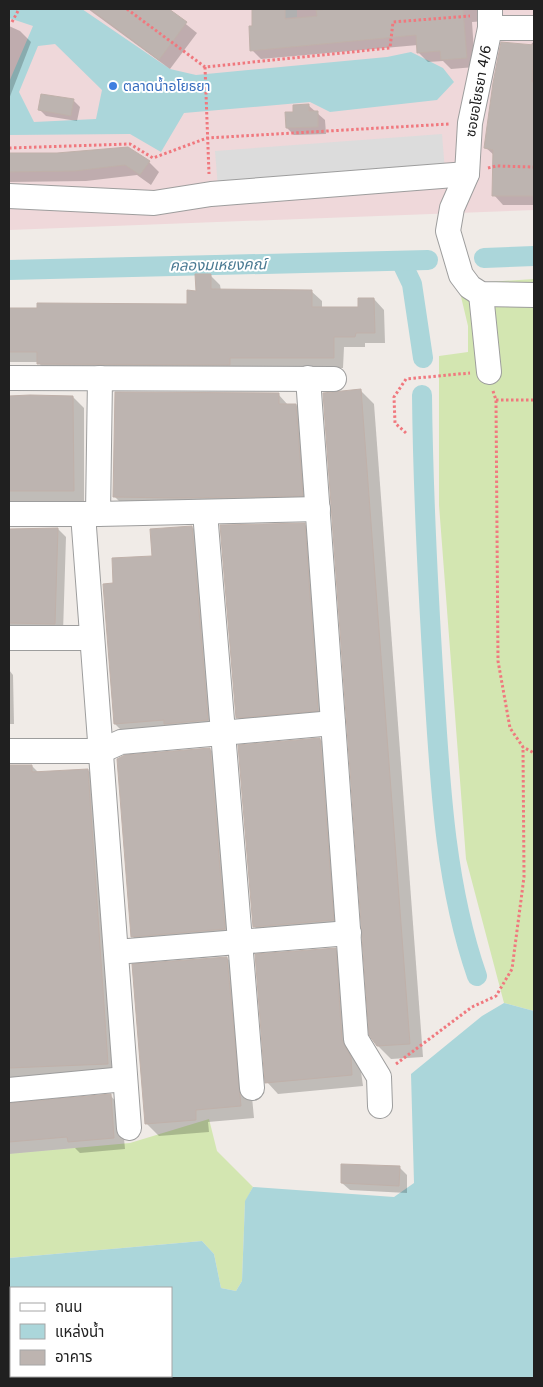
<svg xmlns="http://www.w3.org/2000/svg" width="543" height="1387" font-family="'DejaVu Sans','Noto Sans Thai',sans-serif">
<rect width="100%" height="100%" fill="#f0ebe7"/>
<path fill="#efd8da" d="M9 9H534V210L9 230Z"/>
<g fill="#d3e6b1">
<path d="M534 279V1011L504 1003 466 859 439 505V356L468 352V326L458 284Z"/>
<path d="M209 1119 217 1151 253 1187 245 1202 242 1281 236 1291 221 1288 214 1254 202 1241 9 1258V1154L130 1143Z"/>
</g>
<g fill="#dcdcdc">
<path d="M272 9H297V17L272 19Z"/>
<path d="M442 134 446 184 219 200 215 151Z"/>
</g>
<g fill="#abd6da" fill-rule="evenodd">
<path d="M9 9H82L170 69 196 75 387 57 411 52 443 68 454 82 437 100 330 112 310 102 184 113 161 152 130 134 9 135V82L33 26 9 18ZM55 44 102 90 96 119 34 122 19 92 38 46Z"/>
<path d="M504 1003 534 1011V1378H9V1258L202 1241 214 1254 221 1288 236 1291 242 1281 245 1201 253 1187 394 1197 414 1183 411 1074 482 1016ZM11 1288H171V1376H11Z"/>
</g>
<g fill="#0003">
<path d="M88 9H167L197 33 170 69Z"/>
<path d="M253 9H486L485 21 472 22 475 67 451 69 443 61 428 62 418 52V45L261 59 252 50Z"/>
<path d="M9 26 20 31 31 42 9 99Z"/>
<path d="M534 42V205H503L494 195 495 156 485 147 532 43Z"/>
<path d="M74 101 80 107 77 121 46 116 40 110Z"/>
<path d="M308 105 325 120 326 134 294 135 287 128 294 113Z"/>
<path d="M9 154H57L149 162 159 172 151 185 137 175 86 181 9 182Z"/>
<path d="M210 275 220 285 221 291H311L322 301V308H359L374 299 384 310 385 343H365V347H344L343 368H240L49 374 38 362H9V310L188 305Z"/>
<path d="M360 390 374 404 423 1057 391 1059 378 1046Z"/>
<path d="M116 393 278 394 288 405H296L305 415 312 505 124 506 114 496Z"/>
<path d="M9 396 73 397 84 408V501H9Z"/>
<path d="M304 524 318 538 331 723 250 731 237 717Z"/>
<path d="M192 527 205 540 221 734 128 737 115 724V584Z"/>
<path d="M58 529 66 537 63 632 9 634V530Z"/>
<path d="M9 670 13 675 14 724H9Z"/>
<path d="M320 739 333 753 346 933 267 940 254 926Z"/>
<path d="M210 749 224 763 239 943 146 950 132 936Z"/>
<path d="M9 765 32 766 39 773 88 770 102 785 122 1078 9 1081Z"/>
<path d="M335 949 346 960 363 1086 278 1094 267 1082Z"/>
<path d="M227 958 240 971 254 1118 208 1122 209 1132 159 1136 146 1123Z"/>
<path d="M110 1095 121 1107 125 1149 80 1153 75 1148 9 1154V1104Z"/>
<path d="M400 1168 407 1175V1193L350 1190 342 1183Z"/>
</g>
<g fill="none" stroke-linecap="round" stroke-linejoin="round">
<g stroke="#abd6da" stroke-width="20">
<path d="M484 258 534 256"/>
<path d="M401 261 412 284 423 358"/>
<path d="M9 270 428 260"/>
<path d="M422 395C423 493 428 589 434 686 440 783 445 884 477 976"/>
</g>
</g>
<g fill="#bdb4b0" stroke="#c0b1aa">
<path d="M90 9H169L187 22 159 60Z"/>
<path d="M252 9H285V19L317 16 316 10 331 9H463L467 58 441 60 440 51 417 53 416 35 250 51 249 26H252Z"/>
<path d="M501 42 534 45 532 82H534V196H492L493 150 484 148 493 83Z"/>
<path d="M41 94 74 99 71 116 38 110Z"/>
<path d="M309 104V111H318V127L286 128 285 112H293V105Z"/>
<path d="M128 147 150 161 140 175 125 165 75 171 9 172V153H57Z"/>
<path d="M195 274H211V289L312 290V307H358V298H374L375 333H356L355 337H334V358H230V365L37 364V352H9V308H37V303L187 304V290L196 291Z"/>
<path d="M361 389 410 1044 377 1046 369 1035 323 393Z"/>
<path d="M115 392 279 393V404H296L303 496 178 498 113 497Z"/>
<path d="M30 395 73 396 74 491H9V396Z"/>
<path d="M305 523 318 711 236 718 220 525Z"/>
<path d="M192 526 208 720 164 724V720L114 724 103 584 113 583 112 558 152 556 150 529Z"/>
<path d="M58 528 55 624 9 623V529Z"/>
<path d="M320 738 334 920 253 927 238 745Z"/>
<path d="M210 748 225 929 131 937 117 759 125 755Z"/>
<path d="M9 765H32V772L88 769 108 1064 9 1068Z"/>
<path d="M336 948 342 1040 351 1057 352 1075 265 1083 255 954Z"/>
<path d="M227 957 241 1106 196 1110V1120L145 1124 132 964Z"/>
<path d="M111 1094 114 1138 68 1142 67 1137 9 1142V1103Z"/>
<path d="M341 1164 400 1166 399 1186 341 1183Z"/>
</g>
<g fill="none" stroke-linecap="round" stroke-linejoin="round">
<g stroke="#9d9d9d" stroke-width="26">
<g id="minor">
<path d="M490 9V28L470 123 467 174 452 208 448 231 461 275 470 287 481 294 534 295"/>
<path d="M490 28H534"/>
<path d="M9 196 154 203 211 194 467 174"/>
<path d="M481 294 489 372"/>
<path d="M9 378 334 379"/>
<path d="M308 378 356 1039 379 1077 380 1106"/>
<path d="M205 512 252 1088"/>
<path d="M9 514H98L318 509"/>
<path d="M83 514 129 1128"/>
<path d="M98 514 100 378"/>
<path d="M9 638H92"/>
<path d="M9 751H101L121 742 333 723"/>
<path d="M116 952 349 933"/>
<path d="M9 1090 125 1079"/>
</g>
</g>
<g stroke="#f0787e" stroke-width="3" stroke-dasharray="2.5 2.5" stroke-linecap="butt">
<path d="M127 9 205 67 390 48 393 22 470 16"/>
<path d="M12 22 19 9"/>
<path d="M205 67 209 174"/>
<path d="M9 148 130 144 153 158 207 138 449 124"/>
<path d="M488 168 496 166 534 167"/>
<path d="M493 391 496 400 498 661 510 728 523 747 534 753"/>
<path d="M496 400H534"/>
<path d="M406 433 395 423 394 397 406 379 470 373"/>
<path d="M396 1064 472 1007 496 996 512 969 524 877 523 747"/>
</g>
<use href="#minor" stroke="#fff" stroke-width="24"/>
</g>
<circle fill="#3f7fe0" stroke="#fff" stroke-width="2" cx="113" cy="86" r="5"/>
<g text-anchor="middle" stroke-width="4" stroke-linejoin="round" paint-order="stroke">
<g font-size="14" fill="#366cbe" stroke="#fff" text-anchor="start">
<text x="123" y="91">ตลาดน้ำอโยธยา</text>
</g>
<g font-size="14" fill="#202020" stroke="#fff">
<text transform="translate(478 91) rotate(-80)" y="5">ซอยอโยธยา 4/6</text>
</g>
<g font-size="15" font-style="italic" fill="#497992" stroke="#fff">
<text transform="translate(218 265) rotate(-1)" y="5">คลองมเหยงคณ์</text>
</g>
</g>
<rect width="543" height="1387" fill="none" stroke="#202020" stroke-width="20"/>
<rect x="10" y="1287" width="162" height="90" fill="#ffffff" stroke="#a6a6a6"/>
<rect x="20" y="1303" width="25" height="8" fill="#ffffff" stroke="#a6a6a6"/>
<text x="55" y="1312" font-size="15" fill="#202020">ถนน</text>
<rect x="20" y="1324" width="25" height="15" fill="#abd6da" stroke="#a6a6a6"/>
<text x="55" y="1337" font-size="15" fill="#202020">แหล่งน้ำ</text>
<rect x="20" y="1350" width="25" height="15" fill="#bdb4b0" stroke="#a6a6a6"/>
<text x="55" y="1362" font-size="15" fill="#202020">อาคาร</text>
</svg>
